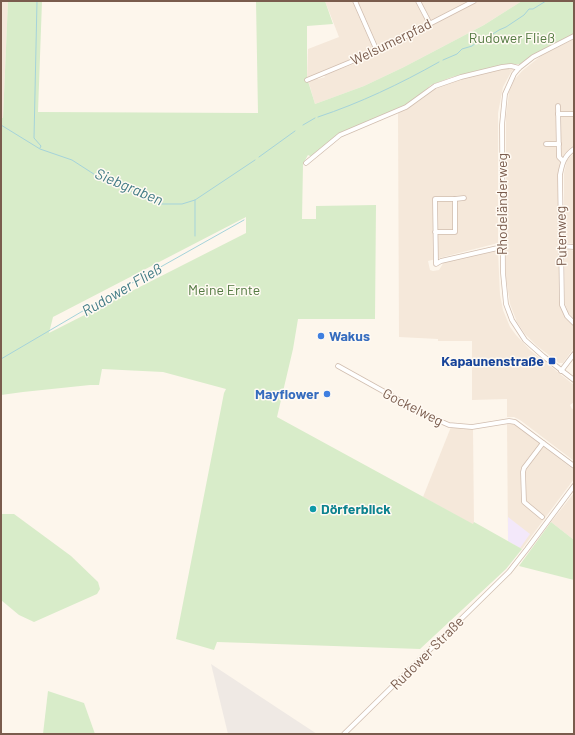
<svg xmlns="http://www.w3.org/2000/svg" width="575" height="735" font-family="Barlow,sans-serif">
<rect width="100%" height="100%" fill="#fdf6ec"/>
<g fill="#f5e8da">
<path d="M1 1H8L3 118H1Z"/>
<path d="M325 1H353L374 48 372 51 307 78 308 49 339 37Z"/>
<path d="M356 1H417L427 21 426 24 379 48 376 47Z"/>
<path d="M419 1H469L432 21 429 19Z"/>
<path d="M479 1H522L484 25 404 67 364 86 315 104 308 80 317 77 318 79 325 77 324 75 354 64Z"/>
<path d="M574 39V147L569 150 562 158 559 175 560 303 565 316 574 325V348L563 363H559L537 346 525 334 517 322 510 304 506 278V116L509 92 514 80 522 71 542 55Z"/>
<path d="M510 67 514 68 513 70 511 72 503 87 498 113V243L428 261 430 270 433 271 439 270 444 262 497 249 498 251 500 295 503 310 510 327 516 335 530 350 574 385V402L570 405 572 409 574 408V461L520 420 514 417H507V399L472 400V341H438V339L399 337 398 113 419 101 437 87 468 76Z"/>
<path d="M574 153V244L568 243 564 241V173L567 160Z"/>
<path d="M568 249 574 251V319L568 312 565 304 564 252Z"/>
<path d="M507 423 514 424 574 470V479L522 549 508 541Z"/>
<path d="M451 427 473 429 474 525 423 497Z"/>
<path d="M574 493V540L551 522Z"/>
</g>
<path fill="#efe9e4" d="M211 664 317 734H228Z"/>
<path fill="#f3e8fa" d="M508 517 530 534 520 548 508 541Z"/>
<g fill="#d8ecc9" fill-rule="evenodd">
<path d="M8 1H42L38 112 258 113 256 1H325L333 24 307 26V78L315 104 364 86 404 67 484 25 522 1H574V34L537 53 520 64 505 65 452 77 431 85 411 103 336 136 312 157 308 155 303 164 302 219H316V206L376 205 375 319H298L293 349 277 417 473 524 474 522 522 549 506 569 420 649 217 642 214 650 176 639 224 393 226 389 163 372 102 369 99 385H90L23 392 1 395V118H3ZM246 217V233L49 333 53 317Z"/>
<path d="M1 514H14L71 556 98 582 100 589 97 594 34 622 19 615 1 600Z"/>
<path d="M551 522 574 540V580L519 566Z"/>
<path d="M48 691 84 703 95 734H43Z"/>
</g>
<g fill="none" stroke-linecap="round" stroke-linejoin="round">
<g stroke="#a5d3da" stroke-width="1">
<path d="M37 1 34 138 41 146 40 148"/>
<path d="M443 60 457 54 462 49 472 46 478 41 485 39 499 30 506 27 524 15 529 9H533L546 1"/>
<path d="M318 117C360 103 400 84 439 62"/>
<path d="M1 125 40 149 72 160 100 178 162 204H182L195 200 255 160"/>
<path d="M303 125 315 118"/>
<path d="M259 157 295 131"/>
<path d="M195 236V200"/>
<path d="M1 359 93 305 244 220"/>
</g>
<g stroke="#d1beb0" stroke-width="5.5">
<g id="minor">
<path d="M355 1 377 51"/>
<path d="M418 1 430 24"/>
<path d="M574 36 533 57 519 68 514 74 505 94 502 125 503 273 506 304 512 320 525 340 543 356 574 380"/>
<path d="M307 80 377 51 474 1"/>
<path d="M558 106 559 157 563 161"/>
<path d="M558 114H574"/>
<path d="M546 144H559"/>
<path d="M574 149C564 156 562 164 560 175L562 305 567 316 574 323"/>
<path d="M306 163 340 135 406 107 435 86 461 77 502 67 511 66 519 68"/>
<path d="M455 199 464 198"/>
<path d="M435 232H455V199H435L436 264 441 261 502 247"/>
<path d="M561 246 574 247"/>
<path d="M338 366 426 415 449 425 472 427 509 421 515 422 574 466"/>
<path d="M561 371 574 354"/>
<path d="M542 517 524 502 523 472 524 468 543 443"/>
<path d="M344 734 509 572 527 549 574 486"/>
</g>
</g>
<use href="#minor" stroke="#fff" stroke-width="4"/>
</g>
<g fill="#3f7fe0" stroke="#fffaf3" stroke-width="1.5">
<circle cx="321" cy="336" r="4"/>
<circle cx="327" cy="394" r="4"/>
</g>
<rect fill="#1a4fb4" stroke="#fffaf3" stroke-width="1.5" x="548" y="357" width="8" height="8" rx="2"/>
<circle fill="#0f9aa8" stroke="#fffaf3" stroke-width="1.5" cx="313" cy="509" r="4"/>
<g text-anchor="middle" stroke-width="3" stroke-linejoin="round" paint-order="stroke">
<g font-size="14" fill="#537a41" stroke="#fffaf3">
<text x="512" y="43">Rudower Fließ</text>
<text x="224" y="295">Meine Ernte</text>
</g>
<g font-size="14" fill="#7a5c4d" stroke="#fffaf3">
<text transform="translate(391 42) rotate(-26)" y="5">Welsumerpfad</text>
<text transform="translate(502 204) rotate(-90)" y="5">Rhodeländerweg</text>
<text transform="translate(561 236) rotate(-91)" y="5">Putenweg</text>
<text transform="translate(413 407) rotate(27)" y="5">Gockelweg</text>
<text transform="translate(427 653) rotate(-45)" y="5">Rudower Straße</text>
</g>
<g font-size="14" font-weight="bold" fill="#366cbe" stroke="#fffaf3" text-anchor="start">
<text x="329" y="341">Wakus</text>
<text x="319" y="399" text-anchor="end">Mayflower</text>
</g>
<g font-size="14" font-weight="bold" fill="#164399" stroke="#fffaf3" text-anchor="end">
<text x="544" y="366">Kapaunenstraße</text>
</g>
<g font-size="14" font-weight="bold" fill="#0d838f" stroke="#fffaf3" text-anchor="start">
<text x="321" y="514">Dörferblick</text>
</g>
<g font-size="15" font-style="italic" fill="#437c86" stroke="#fffaf3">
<text transform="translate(129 187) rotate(23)" y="5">Siebgraben</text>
<text transform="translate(122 290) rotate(-30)" y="5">Rudower Fließ</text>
</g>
</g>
<rect width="575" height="735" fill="none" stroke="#7a5c4d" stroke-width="4"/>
</svg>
